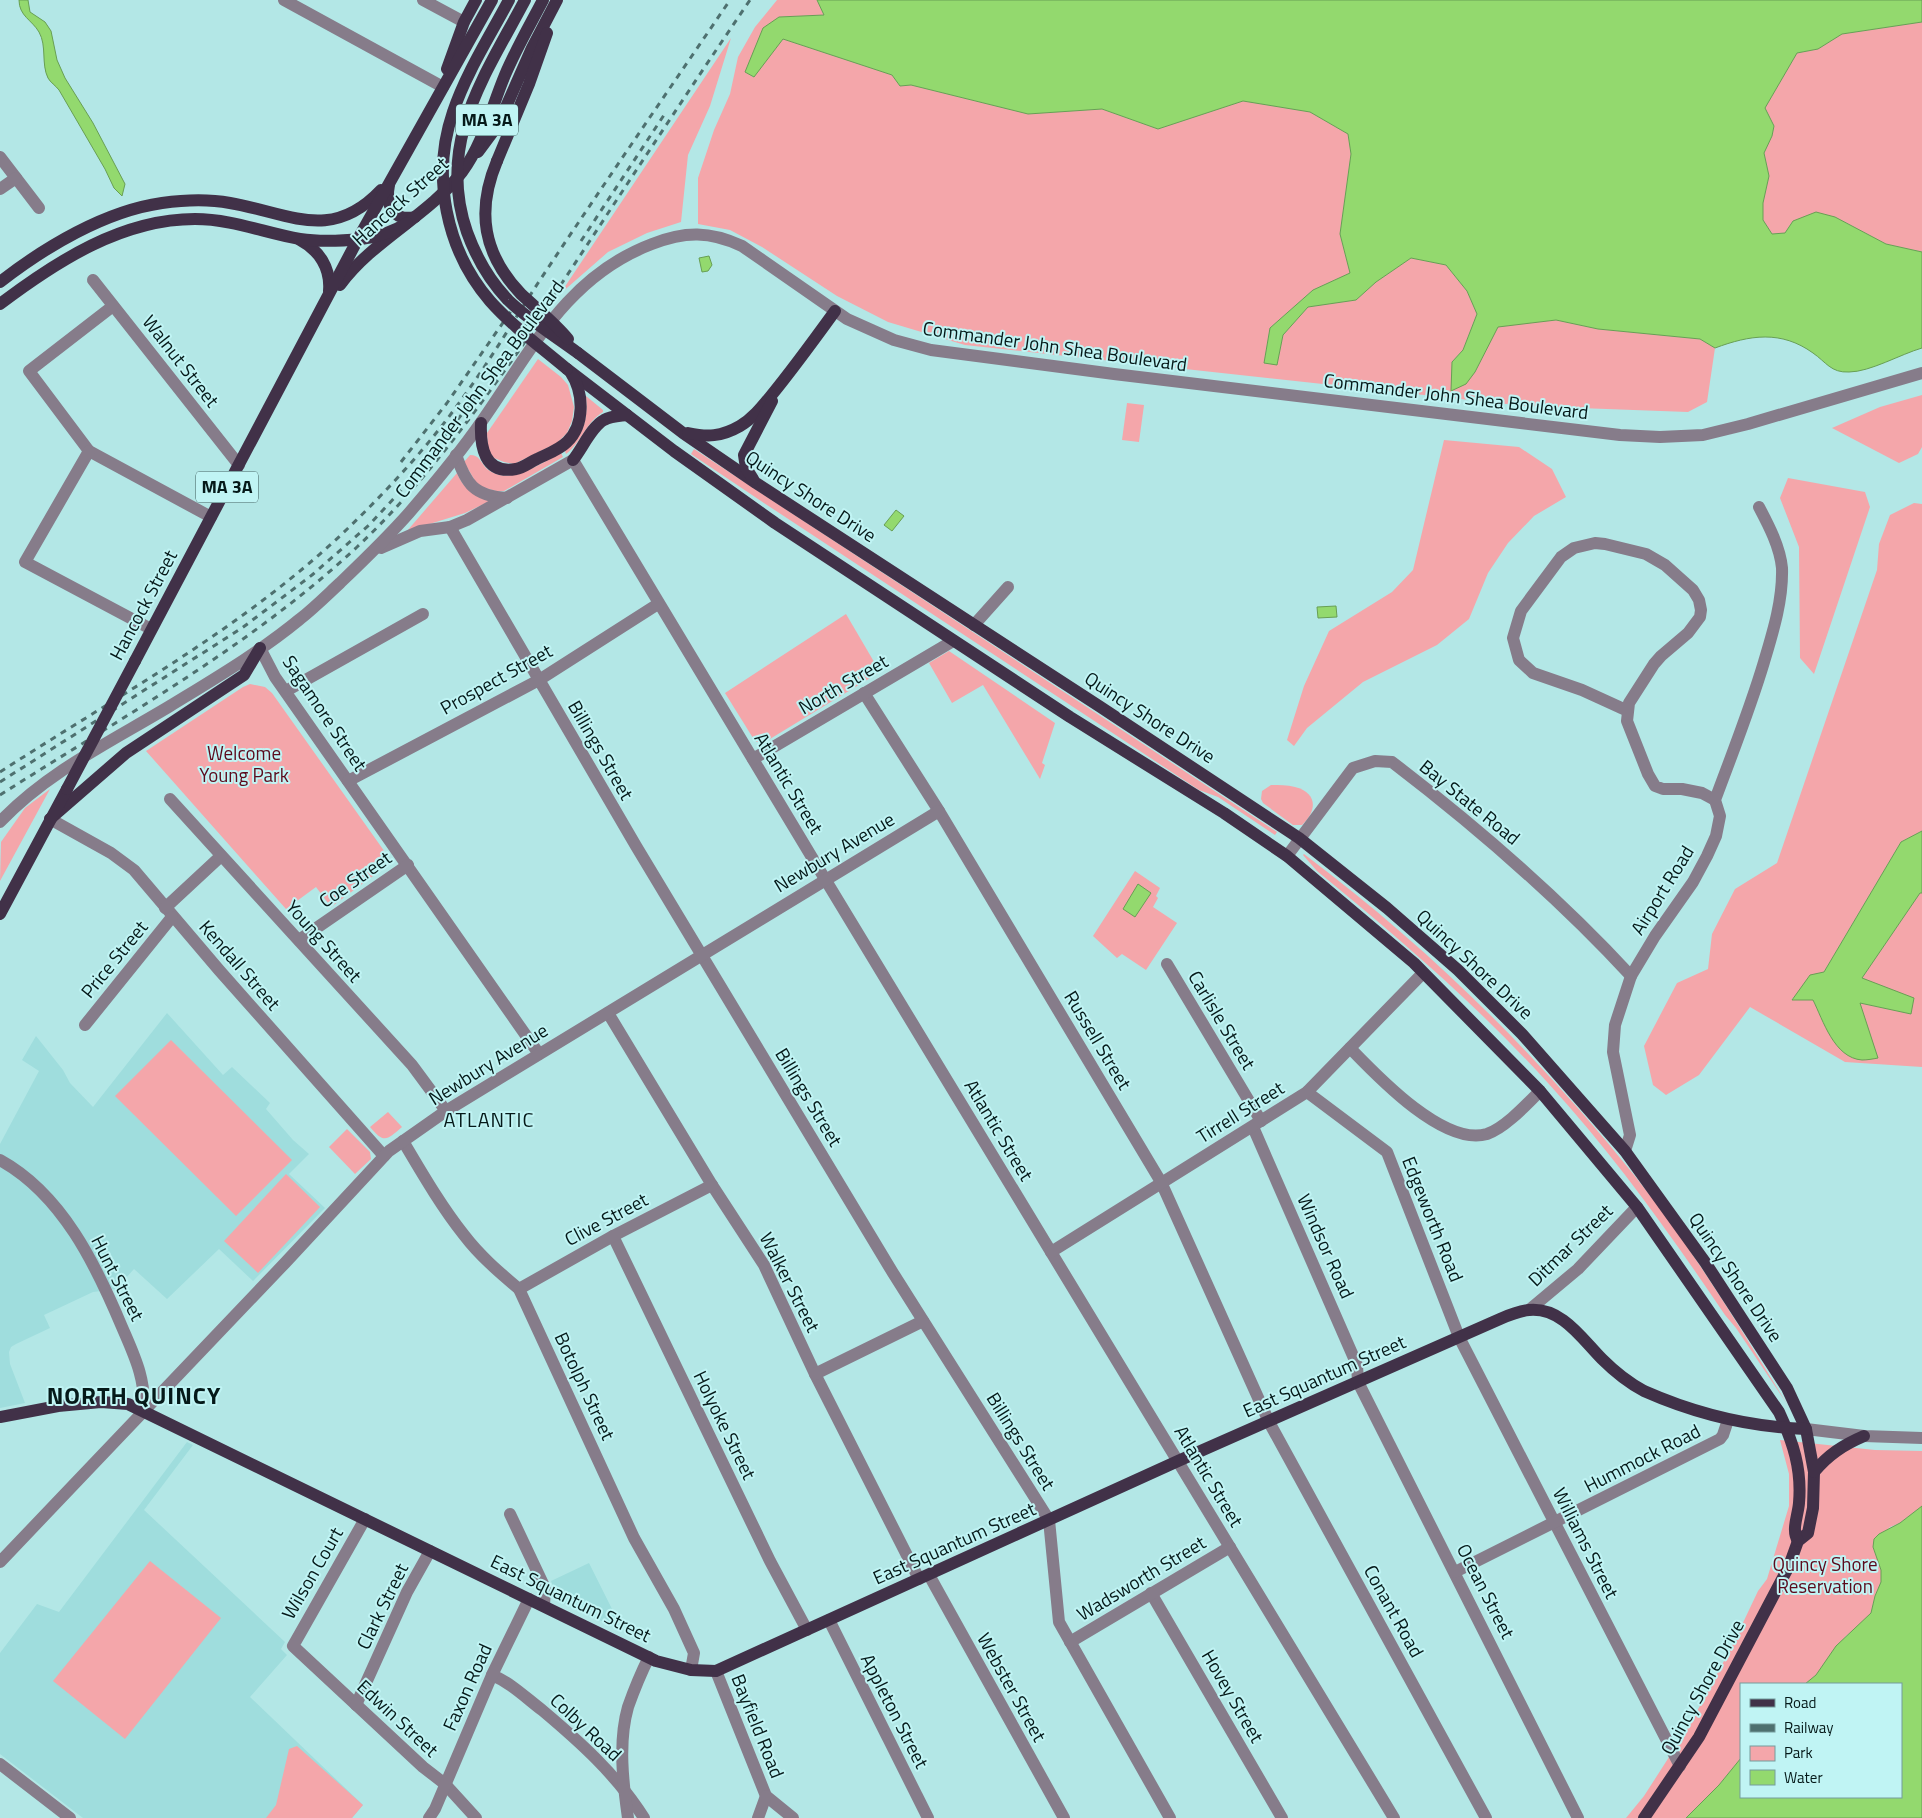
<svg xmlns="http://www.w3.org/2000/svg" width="1922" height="1818" font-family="'Titillium Web',sans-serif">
<rect width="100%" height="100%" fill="#b3e7e6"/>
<g fill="#9fdddd">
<path d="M167 1013 223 1075 232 1067 270 1103 266 1109 293 1140 309 1154 289 1174 325 1208 253 1281 219 1249 167 1299 134 1269 116 1289 93 1292 44 1315 50 1328 16 1344 11 1347 9 1352 10 1364 25 1403 0 1408V1144L39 1071 22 1060 36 1036 63 1070 70 1083 93 1107Z"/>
<path d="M187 1442 193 1445 144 1510 285 1642 281 1649 287 1655 250 1697 363 1805 352 1818H83L0 1754V1653L37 1604 59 1612Z"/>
<path d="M589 1563 623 1631 560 1602 551 1581Z"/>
</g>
<g fill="#f4a6aa">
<path d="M777 0H817L824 15 779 17 746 72 753 77 783 39 892 75 900 86 911 85 1028 114 1102 109 1158 129 1243 101 1310 112 1348 134 1351 154 1340 234 1350 273 1313 290 1270 328 1264 363 1277 364 1283 335 1308 307 1356 300 1376 282 1411 258 1446 265 1467 291 1477 314 1463 350 1452 362 1475 372 1498 326 1556 320 1598 329 1700 339 1715 348 1707 402 1688 412 1525 406 965 345 888 322 837 296 762 247 730 230 698 224V178L714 130 730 94 738 57 755 27Z"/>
<path d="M1922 22V252L1886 244 1835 217 1793 221 1785 233 1772 234 1763 220V203L1769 176 1764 153 1772 136 1774 126 1765 108 1797 53 1818 49 1842 34Z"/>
<path d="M731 38 710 106 688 155 681 222 647 233 608 252 560 294Z"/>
<path d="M538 359 561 377 568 385 574 407 572 421 567 433 557 443 514 464 504 462 494 458 488 450 487 433Z"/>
<path d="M1922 395V447L1918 454 1899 463 1832 428 1880 407Z"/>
<path d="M586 396 603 410V412C586 422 582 442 566 454L565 451C584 434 588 421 586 396Z"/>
<path d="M1127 403 1144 405 1139 442 1122 440Z"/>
<path d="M1444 440 1519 447 1552 469 1566 497 1534 516 1508 543 1488 573 1469 619 1437 645 1363 682 1307 728 1294 746 1287 740 1304 686 1329 631 1392 592 1413 570Z"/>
<path d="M694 449 1277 832 1275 835 1218 797 1199 790 758 499 691 454Z"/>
<path d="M561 453 563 457 504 491H496L478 486 464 462 470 455C480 455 480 462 487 469 510 487 540 463 561 453Z"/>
<path d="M457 473C464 490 472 492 488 500V502L465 513 407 531Z"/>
<path d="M1788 478 1865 492 1870 507 1814 674 1800 658 1799 547 1780 498Z"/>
<path d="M1914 503 1922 504V831L1901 842 1824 972 1792 999 1813 1000 1833 1040 1860 1003 1911 1014 1862 978 1920 893H1922V1067L1845 1062 1750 1007 1699 1075 1666 1095 1653 1085 1644 1046 1677 983 1708 969 1712 934 1735 889 1777 863 1877 570 1879 544 1890 515Z"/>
<path d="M846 614 880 672 765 742H757L753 738 725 693Z"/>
<path d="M949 651 1055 723 1042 763 1045 765 1040 779 983 685 952 703 929 663Z"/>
<path d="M250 684 265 687 272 693 392 862 331 907 316 887 286 909 146 751 243 687Z"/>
<path d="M1271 785C1279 785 1287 785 1295 787 1318 793 1317 811 1302 825H1293L1263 803 1261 799 1262 791Z"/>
<path d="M50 789 0 881 1 842 25 808Z"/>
<path d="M1304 854C1428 947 1537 1054 1634 1175 1692 1247 1740 1328 1789 1407L1736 1328 1725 1315C1671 1235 1614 1155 1548 1083 1478 1006 1398 937 1317 871L1303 855Z"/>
<path d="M1135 871 1160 888 1156 896 1158 898 1153 907 1177 923 1146 970 1122 954 1117 958 1093 936Z"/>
<path d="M171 1040 292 1160 236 1216 115 1096Z"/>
<path d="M388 1112 402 1127C387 1140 384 1144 370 1127Z"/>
<path d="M347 1129 370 1152 371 1159 355 1174 329 1147Z"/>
<path d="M286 1174 320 1207 258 1273 224 1241Z"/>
<path d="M1780 1440 1875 1450 1922 1451V1506L1900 1523 1890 1527 1873 1547 1881 1570V1582L1875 1596 1871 1613 1863 1623 1846 1636 1816 1675 1805 1684H1741V1758L1719 1785 1686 1818H1626L1644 1796 1689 1726 1731 1648 1758 1591 1767 1579 1789 1506V1474Z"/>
<path d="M150 1561 221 1618 125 1739 53 1681Z"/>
<path d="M297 1746 363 1805 352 1818H266L276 1805 289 1749Z"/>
</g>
<g fill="#93d96e" stroke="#689f54">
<path d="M19 0H28L30 12 45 22 51 31 57 60 65 78 93 123 125 184 122 196 114 188 105 169 59 90C56 86 50 82 48 78 41 64 47 46 39 32 32 20 19 16 19 0Z"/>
<path d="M817 0H1922V22L1842 34 1818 49 1797 53 1765 108 1774 126 1772 136 1764 153 1769 176 1763 203V220L1772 234 1785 233 1793 221 1816 212 1835 217 1886 244 1922 252V348C1901 354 1870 372 1849 372 1831 373 1826 362 1813 353 1781 330 1750 335 1715 348L1700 339 1598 329 1556 320 1498 327 1475 372 1466 384 1451 391 1452 362 1463 350 1477 314 1467 291 1446 265 1411 258 1376 282 1356 300 1308 307 1283 335 1277 365 1264 363 1270 328 1313 290 1350 273 1340 234 1351 154 1348 134 1310 112 1243 101 1158 129 1102 109 1028 114 911 85 900 86 892 75 783 39 754 77 745 72 763 28 779 17 824 15Z"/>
<path d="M709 256 712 265 708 271 702 272 699 258Z"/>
<path d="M896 510 904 516 892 531 884 525Z"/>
<path d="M1336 606 1337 617 1318 618 1317 607Z"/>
<path d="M1922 831V893H1920L1862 978 1914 998 1911 1014 1860 1003 1878 1058C1873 1059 1867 1060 1862 1060 1834 1058 1823 1020 1813 1000H1792L1810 975 1824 972 1901 842Z"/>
<path d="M1138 884 1151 893 1135 917 1123 909Z"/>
<path d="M1922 1506V1818H1686L1719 1785 1741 1758V1797H1901V1684H1805L1816 1675 1836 1646 1871 1613 1875 1596 1881 1582V1570L1873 1547 1874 1539 1879 1534 1900 1523Z"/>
</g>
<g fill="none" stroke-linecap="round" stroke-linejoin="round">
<g stroke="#867c8a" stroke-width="12">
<path d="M284 0 443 87"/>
<path d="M423 0 464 22"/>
<path d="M0 157 39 208"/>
<path d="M0 189 16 178"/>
<path d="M93 280 239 465"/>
<path d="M113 306 29 371 89 451 211 517"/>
<path d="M89 451 25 562 151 629"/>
<path d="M456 455C466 484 474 496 507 498"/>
<path d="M450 527 636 846 893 1273 1049 1520 1059 1622 1170 1818"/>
<path d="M381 548 420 531 450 527 467 520 573 460 825 879 1394 1818"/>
<path d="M974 625 1008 587"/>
<path d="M260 648 275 677 539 1054"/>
<path d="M286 691 423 614"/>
<path d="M864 693 939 811 1161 1182 1269 1422 1486 1818"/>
<path d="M1628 711 1582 690 1533 673 1519 660 1513 638 1521 611 1561 557 1574 548 1595 543 1605 544 1646 554 1665 565 1693 590 1699 600 1701 610 1700 617 1688 633 1661 656 1654 664 1629 703 1627 721 1648 774 1655 786 1663 789H1682L1702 793 1715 800"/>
<path d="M753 759 953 641"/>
<path d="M348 781 539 680 658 604"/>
<path d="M170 799 412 1065 446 1111"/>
<path d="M50 819 111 853 134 870 219 970 384 1156"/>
<path d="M0 822C47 772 112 741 170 706 214 679 260 652 300 619 314 608 327 595 340 583 364 560 387 538 409 513 434 484 460 453 482 421 531 351 567 276 652 244 685 231 710 231 742 246L847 319 894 340 931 350 1114 374 1620 435 1660 437 1703 435 1748 424 1922 373"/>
<path d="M1287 856 1353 768 1375 761 1392 762C1477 827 1558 897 1631 976"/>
<path d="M165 908 221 856"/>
<path d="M299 940 408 865"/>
<path d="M1167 964 1261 1121"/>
<path d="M608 1013 712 1185 764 1265 815 1374 919 1579"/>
<path d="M85 1025 172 917"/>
<path d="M1350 1048C1377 1076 1444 1147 1487 1134 1505 1128 1527 1104 1540 1091"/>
<path d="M1307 1092 1387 1152 1459 1337 1680 1766"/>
<path d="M1253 1127 1357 1365 1358 1382 1578 1818"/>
<path d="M403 1141C422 1173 441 1206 464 1235 480 1256 499 1272 519 1289L634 1538 674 1609 694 1653 691 1670"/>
<path d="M1625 1151 1630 1135 1613 1052 1615 1025 1631 976 1655 936 1693 882 1707 856 1716 836 1720 816 1715 800C1732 754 1750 709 1764 662 1773 632 1783 600 1782 568 1780 547 1769 526 1759 507"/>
<path d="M0 1160C62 1194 96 1265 122 1327 134 1355 147 1381 143 1412"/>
<path d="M613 1236 770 1561 807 1630"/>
<path d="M1051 1252 1307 1092 1423 973"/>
<path d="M519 1289 613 1236 712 1185"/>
<path d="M1529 1310 1578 1269 1637 1207"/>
<path d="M815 1374 923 1321"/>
<path d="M1806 1429 1864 1436 1922 1438"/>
<path d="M510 1514 545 1588 544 1606"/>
<path d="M365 1519 293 1646 423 1767 445 1784 476 1818"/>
<path d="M0 1562 285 1263 389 1151 446 1111 939 811"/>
<path d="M1455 1572 1720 1439 1723 1435 1728 1420"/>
<path d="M929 1575 1064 1818"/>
<path d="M1151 1593 1282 1818"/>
<path d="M829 1620 928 1818"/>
<path d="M1070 1642 1230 1547"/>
<path d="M716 1671 766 1796 793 1818"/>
<path d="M492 1675C511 1683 525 1697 542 1710 580 1742 617 1775 644 1818"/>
<path d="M356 1705 407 1592 430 1551"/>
<path d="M0 1764 70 1818"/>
<path d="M429 1818 435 1809 492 1675 529 1599"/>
<path d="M628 1818C623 1783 618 1742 628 1707 634 1690 641 1673 649 1657"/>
<path d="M758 1818 766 1796"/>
</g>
<g stroke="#413148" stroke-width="12">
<path d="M447 69 464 22 476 0"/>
<path d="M478 152 498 125 532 48 557 0"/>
<path d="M497 161 529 84 547 33"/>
<path d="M389 185C385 204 393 222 415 217"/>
<path d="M300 240C319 250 331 268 329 291"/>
<path d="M0 282C45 247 105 211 162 203 184 200 208 199 230 203 289 213 331 243 381 190"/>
<path d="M340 285C373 240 428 216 462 172 483 144 492 106 505 75 516 49 530 25 543 0"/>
<path d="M0 304C57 261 122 219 195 219 232 219 265 233 300 239 320 242 341 241 361 239 377 237 393 232 407 223"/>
<path d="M578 353 683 433 756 483 1099 706 1299 838 1387 908 1458 970 1522 1034 1625 1151 1705 1262 1787 1388 1806 1429 1814 1472 1813 1508 1808 1533 1798 1541 1789 1566 1699 1737 1644 1818"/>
<path d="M567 369 674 451 775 523 1070 717 1224 813 1287 856 1414 963 1540 1091 1637 1207 1779 1412C1793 1442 1802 1469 1799 1503 1798 1516 1791 1530 1798 1541"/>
<path d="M481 423C480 446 484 475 516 469 523 468 530 462 537 459 547 454 559 450 567 442 585 425 584 393 571 373"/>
<path d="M688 433C707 437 721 437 740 426 752 419 761 408 770 397 793 369 814 340 835 311"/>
<path d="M573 460C582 449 592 426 604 420 611 416 620 416 627 415"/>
<path d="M753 479 746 468 744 455 772 401"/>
<path d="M135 661 358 239 492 0"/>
<path d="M50 819 126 753 244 675 260 648"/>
<path d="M0 914 67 789"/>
<path d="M0 1417 58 1406 101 1402 128 1404 656 1661 691 1670 716 1671 1178 1461 1500 1319C1509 1315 1519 1311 1529 1310 1562 1307 1582 1339 1602 1359 1614 1371 1629 1383 1644 1391 1696 1414 1750 1427 1806 1429"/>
<path d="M1814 1472C1828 1455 1843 1445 1864 1436"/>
</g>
<g stroke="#4e706f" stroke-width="3" stroke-dasharray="6 6" stroke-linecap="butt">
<path d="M581 241 666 112"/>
<path d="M498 366 540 304"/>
<path d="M401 462 447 403 516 304"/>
<path d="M0 772C116 697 241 629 342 534 386 492 429 446 464 396 491 359 514 320 538 283 601 188 666 94 730 0"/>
<path d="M0 782 242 628 312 575 369 525 399 493 478 394"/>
<path d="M0 795C121 718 252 645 357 547 419 489 471 418 520 349 535 328 547 305 562 283 624 189 686 94 750 0"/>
</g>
<g stroke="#413148" stroke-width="12">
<path d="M509 0C490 36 466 73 453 112 431 176 446 250 490 301 513 327 541 347 567 369"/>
<path d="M525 0C485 76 436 142 467 232 476 257 490 281 508 300 529 320 555 336 578 353"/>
<path d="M497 161C476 211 483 254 521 294 537 309 554 322 568 339"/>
<path d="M67 789 135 661"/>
</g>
</g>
<g text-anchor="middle" stroke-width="4" stroke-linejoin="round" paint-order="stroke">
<g fill="#c0f4f4" stroke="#3d5b5b" stroke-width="1">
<rect x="456" y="104.5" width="62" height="31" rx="4"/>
<rect x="196" y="471.5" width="62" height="31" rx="4"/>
</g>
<g font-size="18" font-weight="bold" fill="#051919">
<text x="487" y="126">MA 3A</text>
<text x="227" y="493">MA 3A</text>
</g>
<g font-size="19" fill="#051919" stroke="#c0f4f4">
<text transform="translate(400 201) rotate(-42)" y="7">Hancock Street</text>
<text transform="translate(1055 346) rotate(8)" y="7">Commander John Shea Boulevard</text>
<text transform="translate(181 361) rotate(52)" y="7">Walnut Street</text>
<text transform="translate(479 389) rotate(-53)" y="7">Commander John Shea Boulevard</text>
<text transform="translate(1456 396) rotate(7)" y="7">Commander John Shea Boulevard</text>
<text transform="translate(811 496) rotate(33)" y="7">Quincy Shore Drive</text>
<text transform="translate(143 605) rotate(-62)" y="7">Hancock Street</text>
<text transform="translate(496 679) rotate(-29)" y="7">Prospect Street</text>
<text transform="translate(843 684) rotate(-30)" y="7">North Street</text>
<text transform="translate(325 713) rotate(56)" y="7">Sagamore Street</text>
<text transform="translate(1150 717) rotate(33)" y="7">Quincy Shore Drive</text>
<text transform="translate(601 750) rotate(60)" y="7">Billings Street</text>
<text transform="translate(789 783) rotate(59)" y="7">Atlantic Street</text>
<text transform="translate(1470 802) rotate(39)" y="7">Bay State Road</text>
<text transform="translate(834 852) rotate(-31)" y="7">Newbury Avenue</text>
<text transform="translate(355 879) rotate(-35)" y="7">Coe Street</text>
<text transform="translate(1662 890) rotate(-58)" y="7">Airport Road</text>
<text transform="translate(324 941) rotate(48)" y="7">Young Street</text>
<text transform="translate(114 959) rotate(-51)" y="7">Price Street</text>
<text transform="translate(1475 964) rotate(43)" y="7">Quincy Shore Drive</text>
<text transform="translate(240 965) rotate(49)" y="7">Kendall Street</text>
<text transform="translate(1222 1020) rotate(59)" y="7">Carlisle Street</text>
<text transform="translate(1098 1040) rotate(59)" y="7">Russell Street</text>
<text transform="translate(488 1064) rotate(-32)" y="7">Newbury Avenue</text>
<text transform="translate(809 1097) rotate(59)" y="7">Billings Street</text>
<text transform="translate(1240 1112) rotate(-32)" y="7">Tirrell Street</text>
<text transform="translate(999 1130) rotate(59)" y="7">Atlantic Street</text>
<text transform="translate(606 1219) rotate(-28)" y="7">Clive Street</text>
<text transform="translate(1433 1219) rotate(68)" y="7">Edgeworth Road</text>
<text transform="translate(1570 1245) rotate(-44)" y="7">Ditmar Street</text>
<text transform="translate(1326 1246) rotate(66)" y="7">Windsor Road</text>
<text transform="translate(1736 1277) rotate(56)" y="7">Quincy Shore Drive</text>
<text transform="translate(118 1278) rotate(63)" y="7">Hunt Street</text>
<text transform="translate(790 1282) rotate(63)" y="7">Walker Street</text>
<text transform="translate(1324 1376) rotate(-24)" y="7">East Squantum Street</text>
<text transform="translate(585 1386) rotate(65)" y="7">Botolph Street</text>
<text transform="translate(725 1425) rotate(64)" y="7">Holyoke Street</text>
<text transform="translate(1021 1441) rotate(58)" y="7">Billings Street</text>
<text transform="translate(1642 1458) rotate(-27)" y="7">Hummock Road</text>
<text transform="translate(1209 1476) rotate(59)" y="7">Atlantic Street</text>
<text transform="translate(954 1543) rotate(-24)" y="7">East Squantum Street</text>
<text transform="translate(1586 1543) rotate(63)" y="7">Williams Street</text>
<text transform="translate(312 1573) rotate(-60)" y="7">Wilson Court</text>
<text transform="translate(1141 1578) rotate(-31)" y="7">Wadsworth Street</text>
<text transform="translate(1486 1591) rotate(63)" y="7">Ocean Street</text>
<text transform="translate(571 1598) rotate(26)" y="7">East Squantum Street</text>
<text transform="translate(382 1606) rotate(-64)" y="7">Clark Street</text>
<text transform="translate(1394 1611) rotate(61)" y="7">Conant Road</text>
<text transform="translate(467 1687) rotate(-66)" y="7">Faxon Road</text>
<text transform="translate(1012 1687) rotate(61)" y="7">Webster Street</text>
<text transform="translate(1702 1687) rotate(-61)" y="7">Quincy Shore Drive</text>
<text transform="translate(1233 1696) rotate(60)" y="7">Hovey Street</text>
<text transform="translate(895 1711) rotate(63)" y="7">Appleton Street</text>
<text transform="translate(398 1718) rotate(43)" y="7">Edwin Street</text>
<text transform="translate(758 1726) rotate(68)" y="7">Bayfield Road</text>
<text transform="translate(586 1727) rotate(43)" y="7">Colby Road</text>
</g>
<g font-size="19" fill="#5c0a1c" stroke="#c0f4f4">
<text x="244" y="760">Welcome<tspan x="244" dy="22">Young Park</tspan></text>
<text x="1825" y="1571">Quincy Shore<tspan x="1825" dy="22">Reservation</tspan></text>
</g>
<g font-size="20" letter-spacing="1" fill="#051919" stroke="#c0f4f4">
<text x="489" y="1127">ATLANTIC</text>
</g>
<g font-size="24" font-weight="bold" letter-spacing="1" fill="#051919" stroke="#c0f4f4">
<text x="134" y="1404">NORTH QUINCY</text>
</g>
</g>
<rect x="1740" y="1683" width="162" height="115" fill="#c0f4f4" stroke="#759c9c"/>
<rect x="1750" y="1699" width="25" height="8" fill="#413148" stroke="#759c9c"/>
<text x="1784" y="1708" font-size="15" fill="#051919">Road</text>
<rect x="1750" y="1724" width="25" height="8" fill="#4e706f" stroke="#759c9c"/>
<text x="1784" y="1733" font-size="15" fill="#051919">Railway</text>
<rect x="1750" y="1746" width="25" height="15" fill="#f4a6aa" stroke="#759c9c"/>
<text x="1784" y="1758" font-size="15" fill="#051919">Park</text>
<rect x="1750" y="1770" width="25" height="15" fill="#93d96e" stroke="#759c9c"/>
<text x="1784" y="1783" font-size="15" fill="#051919">Water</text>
</svg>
